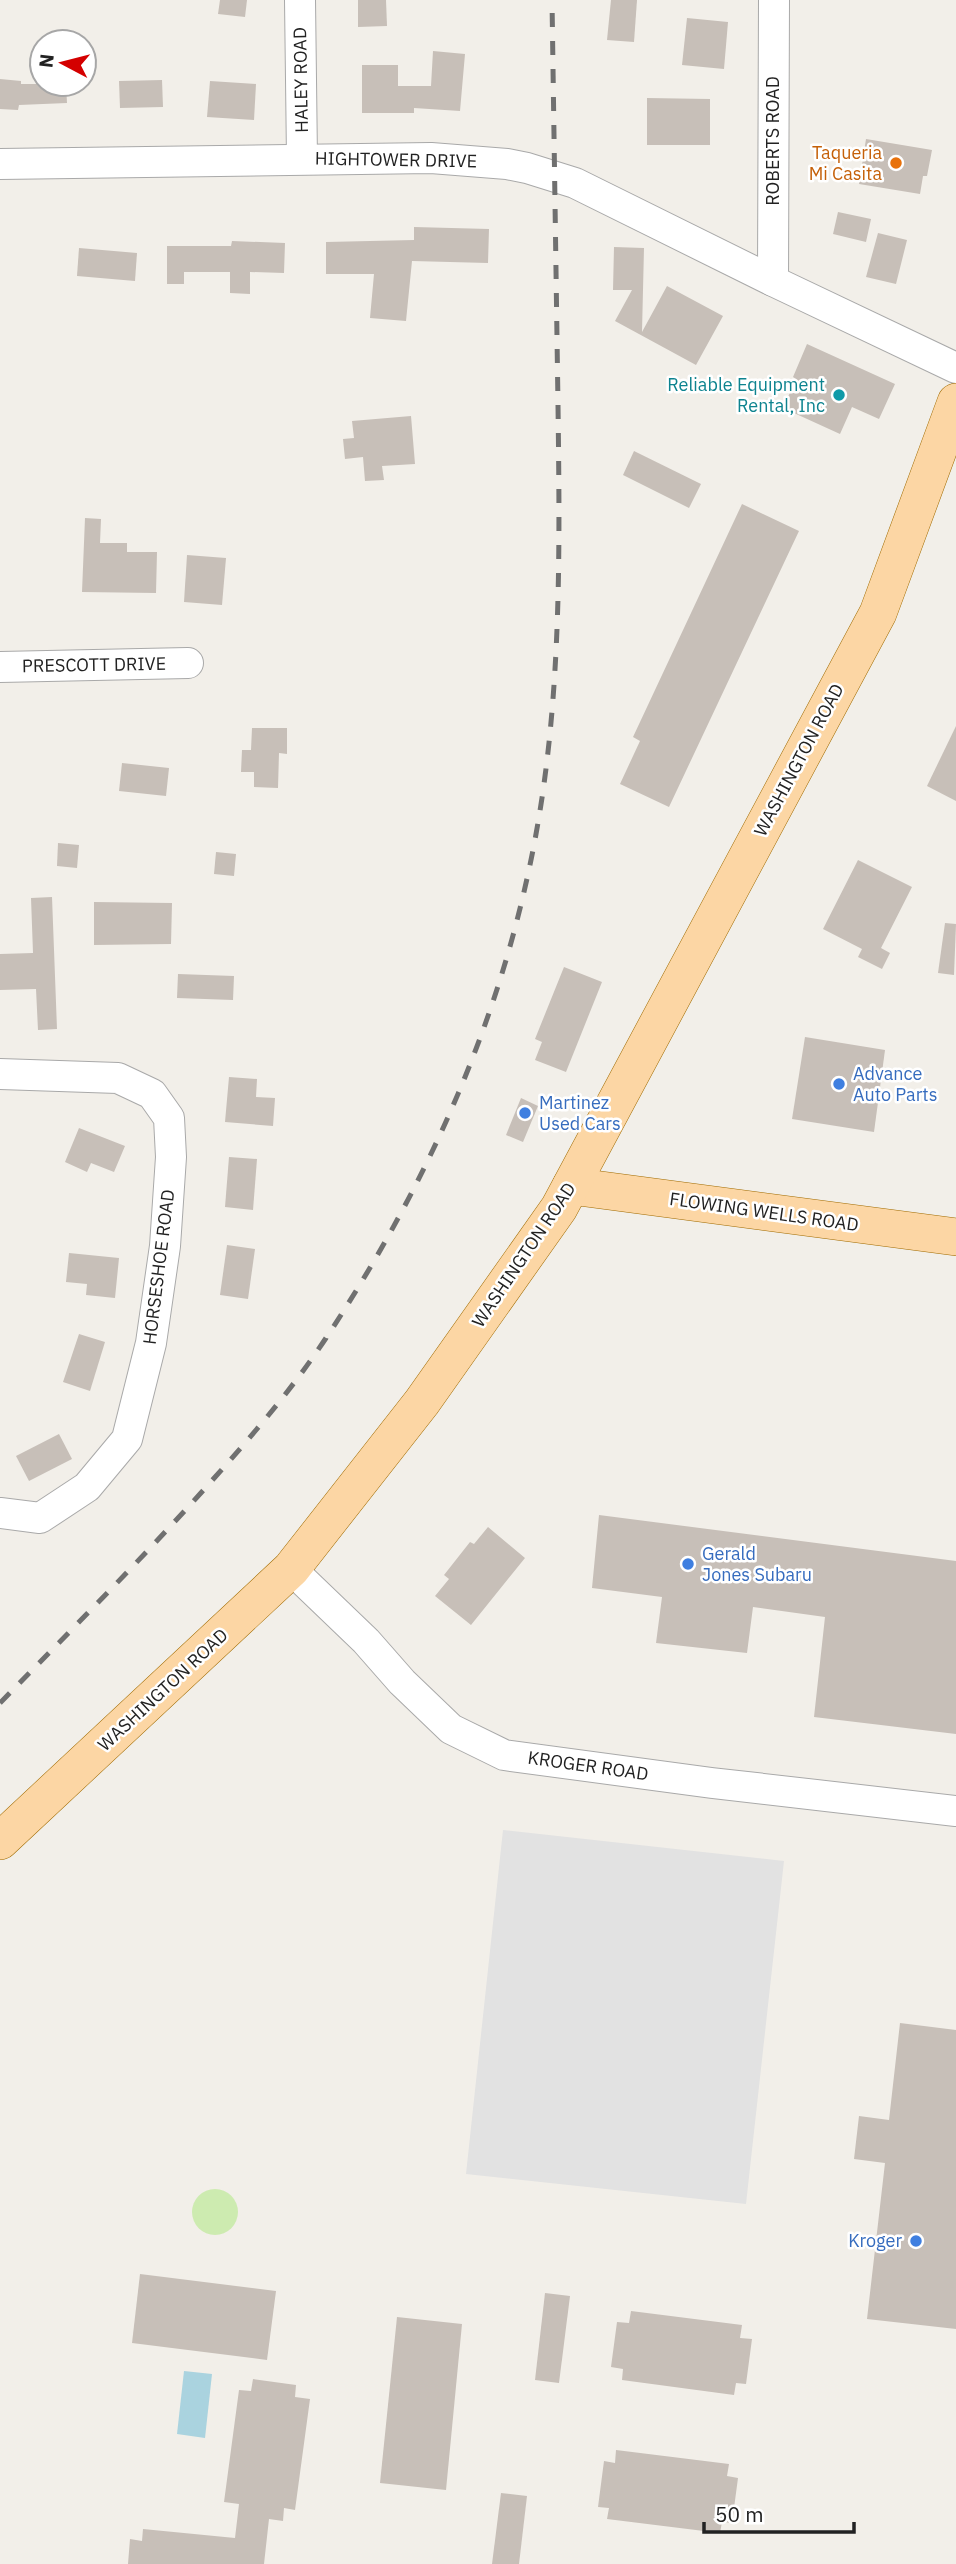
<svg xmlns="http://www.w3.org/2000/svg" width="956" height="2564" font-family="'IBM Plex Sans',sans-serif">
<rect width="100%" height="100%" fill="#f2efe9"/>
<circle fill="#cdebb0" cx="215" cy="2212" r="23"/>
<path fill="#e2e2e2" d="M503 1830 784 1861 746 2204 466 2174Z"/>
<path fill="#aad3df" d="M184 2371 212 2374 205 2438 177 2434Z"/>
<g fill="#c7bfb8">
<path d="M220 0H247L245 17 218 14Z"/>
<path d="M358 0H386L387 26 358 27Z"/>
<path d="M611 0H637L634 42 607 40Z"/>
<path d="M687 18 728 22 724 69 682 65Z"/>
<path d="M433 51 465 54 460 111 414 108V113H362V65H398V86H431Z"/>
<path d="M0 79 21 81V84H66L67 103 19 105 18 110 0 109Z"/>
<path d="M162 80 163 107 120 108 119 81Z"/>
<path d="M210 81 256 84 254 120 207 117Z"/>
<path d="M647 98 710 99V145H647Z"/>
<path d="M866 139 932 150 927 176H923L920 194 859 184Z"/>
<path d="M838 212 871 219 866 242 833 234Z"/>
<path d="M414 227 489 229 488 263 412 261 406 321 370 318 374 274H326V242L414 240Z"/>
<path d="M878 233 907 240 896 284 866 277Z"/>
<path d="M232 241 285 243 284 273 250 272V294L230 293V272H184V284H167V246H231Z"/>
<path d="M614 247 644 248 642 332 667 286 723 316 696 365 615 321 632 290H613Z"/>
<path d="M79 248 137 253 135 281 77 276Z"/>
<path d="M807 344 895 384 879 419 852 407 840 434 783 408 796 379 793 377Z"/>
<path d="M411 416 415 464 382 466 384 480 365 481 363 457 345 459 343 439 354 438 352 421Z"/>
<path d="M634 451 701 484 689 508 623 475Z"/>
<path d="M742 504 799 531 669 807 620 784 640 741 633 737Z"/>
<path d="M85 518 101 519 100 543H127V552H157L156 593 82 592Z"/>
<path d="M187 555 226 558 222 605 184 602Z"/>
<path d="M956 726V801L927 786Z"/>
<path d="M252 728H287V754L279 753 278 788 254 787V772H241L242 750H251Z"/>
<path d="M122 763 169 768 166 796 119 791Z"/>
<path d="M58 843 79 845 77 868 57 866Z"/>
<path d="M216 852 236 854 234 876 214 874Z"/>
<path d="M858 860 912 887 881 948 890 953 882 969 858 957 862 949 823 929Z"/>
<path d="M52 897 57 1029 38 1030 36 989 0 990V954L33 953 31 898Z"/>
<path d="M94 902 172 903 171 944 94 945Z"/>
<path d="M945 923 956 924 954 975 938 973Z"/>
<path d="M564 967 602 982 566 1072 535 1060 542 1042 535 1039Z"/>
<path d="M178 974 234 976 233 1000 177 998Z"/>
<path d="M805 1037 885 1050 874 1132 792 1119Z"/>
<path d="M229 1077 257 1079 256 1097 275 1098 273 1126 225 1122Z"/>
<path d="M521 1098 538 1106 523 1142 506 1135Z"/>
<path d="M79 1128 125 1146 114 1172 91 1163 87 1172 65 1162Z"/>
<path d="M229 1157 257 1159 253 1210 225 1207Z"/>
<path d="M227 1245 255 1249 248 1299 220 1295Z"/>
<path d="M69 1253 119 1258 115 1298 86 1295 87 1284 66 1282Z"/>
<path d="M79 1334 105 1342 90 1391 63 1382Z"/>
<path d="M59 1434 72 1459 29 1481 16 1456Z"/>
<path d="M599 1515 956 1561V1734L814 1717 825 1617 753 1607 747 1653 656 1643 662 1597 592 1588Z"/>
<path d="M488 1527 525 1558 471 1625 435 1596 449 1579 444 1575 470 1542 474 1544Z"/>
<path d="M900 2023 956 2030V2329L867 2319 885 2163 854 2159 859 2116 889 2120Z"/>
<path d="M140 2274 276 2291 267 2360 132 2343Z"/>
<path d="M545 2293 570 2296 559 2383 535 2380Z"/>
<path d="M631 2311 742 2325 740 2338 752 2339 746 2384 736 2383 734 2395 622 2380 623 2369 611 2367 617 2322 629 2323Z"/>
<path d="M397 2317 462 2324 446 2490 380 2483Z"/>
<path d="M253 2379 296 2385 295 2397 310 2399 295 2510 284 2508 283 2521 269 2519 264 2564H128L130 2539 142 2541 143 2529 235 2538 239 2504 224 2502 239 2390 251 2391Z"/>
<path d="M616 2450 729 2464 727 2476 738 2478 732 2523 722 2522 720 2533 607 2519 609 2508 598 2507 604 2461 615 2463Z"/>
<path d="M501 2493 527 2496 519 2564H492Z"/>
</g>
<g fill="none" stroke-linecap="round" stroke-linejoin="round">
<g stroke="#a9a9a9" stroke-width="32">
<g id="minor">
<path d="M300 0 302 159"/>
<path d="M0 164 431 158 507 164 527 168 575 183 773 281 956 368"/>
<path d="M773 281 774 0"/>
<path d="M0 667 188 663"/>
<path d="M0 1074 118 1078 152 1094 169 1118 171 1157 165 1246 151 1343 127 1439 87 1487 40 1518 0 1513"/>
<path d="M291 1569 366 1641 402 1682 451 1729 504 1755 712 1783 956 1811"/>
</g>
</g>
<g stroke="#a06b00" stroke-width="38">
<g id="major">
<path d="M571 1186 956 1237"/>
<path d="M0 1841 291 1569 422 1402 559 1208 878 613 956 402"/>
</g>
</g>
<use href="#minor" stroke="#fff" stroke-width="30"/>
<use href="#major" stroke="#fcd6a4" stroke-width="37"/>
<path stroke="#707070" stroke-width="5" stroke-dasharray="14 14" stroke-linecap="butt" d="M0 1703C70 1631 141 1560 208 1485 250 1438 291 1391 326 1338 420 1196 492 1041 528 874 562 720 560 562 558 405 556 270 554 135 552 0"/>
</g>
<circle fill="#e8710a" stroke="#fff" stroke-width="2.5" cx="896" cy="163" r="7"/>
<circle fill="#0f9aa8" stroke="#fff" stroke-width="2.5" cx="839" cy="395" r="7"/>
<g fill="#3f7fe0" stroke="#fff" stroke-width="2.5">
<circle cx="839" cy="1084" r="7"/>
<circle cx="525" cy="1113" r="7"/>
<circle cx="688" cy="1564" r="7"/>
<circle cx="916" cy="2241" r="7"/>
</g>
<g text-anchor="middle" stroke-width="5" stroke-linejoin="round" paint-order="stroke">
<g font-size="18" fill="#222" stroke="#fff">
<text transform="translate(301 80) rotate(-91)" y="6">HALEY ROAD</text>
<text transform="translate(773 141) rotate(-90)" y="6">ROBERTS ROAD</text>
<text transform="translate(396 160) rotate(1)" y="6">HIGHTOWER DRIVE</text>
<text transform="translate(94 665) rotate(-1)" y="6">PRESCOTT DRIVE</text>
<text transform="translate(799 760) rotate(-62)" y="6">WASHINGTON ROAD</text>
<text transform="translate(764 1212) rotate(8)" y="6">FLOWING WELLS ROAD</text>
<text transform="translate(524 1255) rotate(-56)" y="6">WASHINGTON ROAD</text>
<text transform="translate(159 1267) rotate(-83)" y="6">HORSESHOE ROAD</text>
<text transform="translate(163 1690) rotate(-43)" y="6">WASHINGTON ROAD</text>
<text transform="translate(588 1766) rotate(8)" y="6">KROGER ROAD</text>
</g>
<g font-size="18" fill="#c56008" stroke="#fff" text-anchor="end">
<text x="882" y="159">Taqueria<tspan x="882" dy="21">Mi Casita</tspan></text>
</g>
<g font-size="18" fill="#0d838f" stroke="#fff" text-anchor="end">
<text x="825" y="391">Reliable Equipment<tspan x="825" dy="21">Rental, Inc</tspan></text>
</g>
<g font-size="18" fill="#366cbe" stroke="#fff" text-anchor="start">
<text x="853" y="1080">Advance<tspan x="853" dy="21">Auto Parts</tspan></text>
<text x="539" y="1109">Martinez<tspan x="539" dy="21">Used Cars</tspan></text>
<text x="702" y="1560">Gerald<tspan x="702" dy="21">Jones Subaru</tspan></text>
<text x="902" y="2247" text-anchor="end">Kroger</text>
</g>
</g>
<g transform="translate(63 63) rotate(277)"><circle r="33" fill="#ffffff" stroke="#a7a7a7" stroke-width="2"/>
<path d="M0-5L12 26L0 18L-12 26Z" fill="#d40000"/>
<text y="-10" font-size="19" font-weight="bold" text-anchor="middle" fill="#222222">N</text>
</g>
<path d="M704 2522v10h150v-10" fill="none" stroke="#222222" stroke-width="3.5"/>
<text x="715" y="2522" font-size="21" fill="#222222" stroke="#ffffff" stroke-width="5" paint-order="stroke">50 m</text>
</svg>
